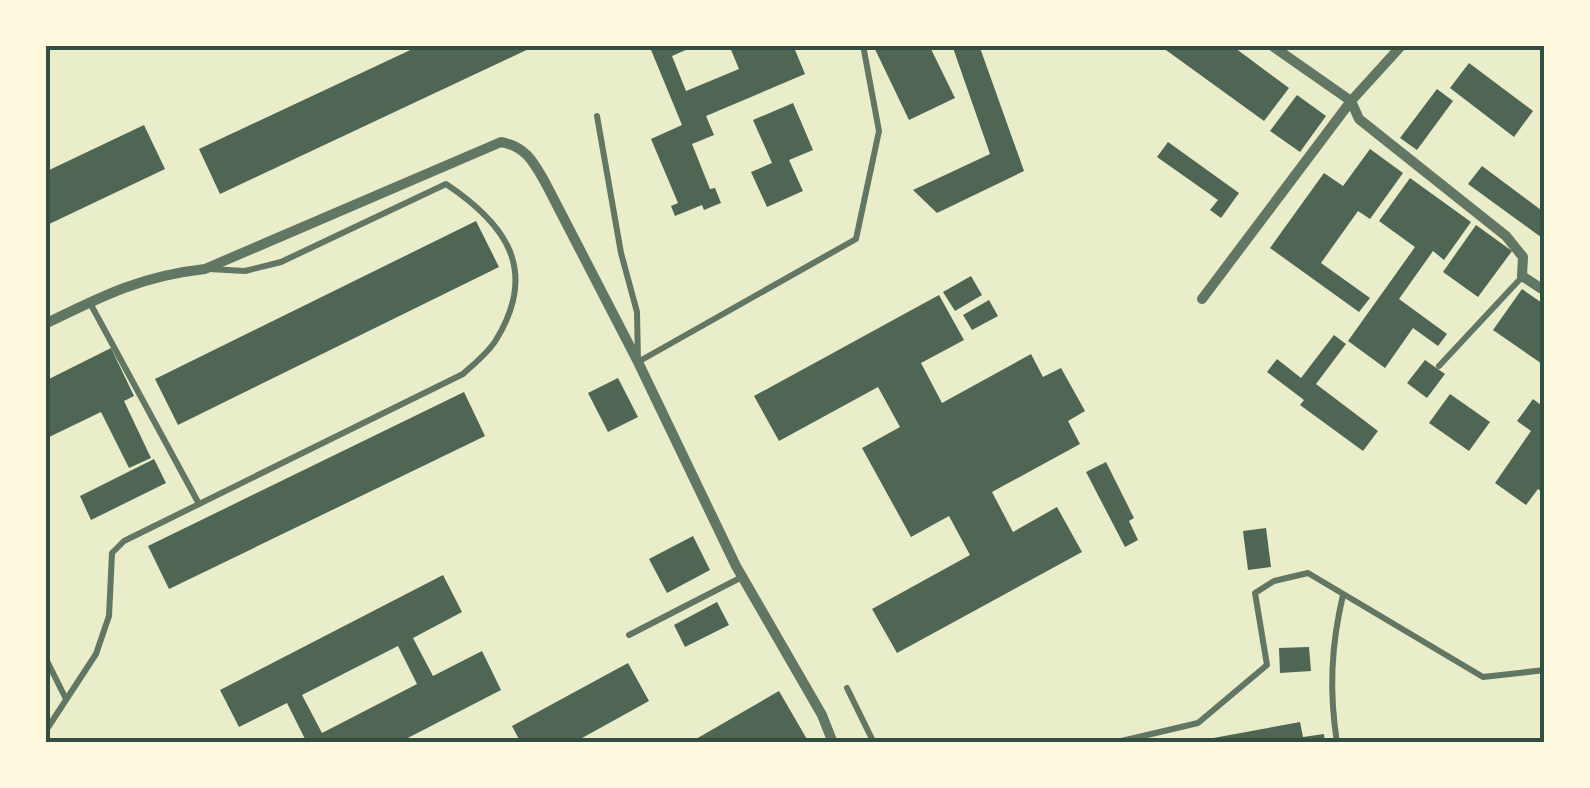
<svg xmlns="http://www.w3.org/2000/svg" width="1590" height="788" font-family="'PT Sans',sans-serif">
<rect width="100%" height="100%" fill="#e9edc9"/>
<g fill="#4f6655" fill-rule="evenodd">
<path d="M421 45H537L220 194 199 149Z"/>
<path d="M649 45H697L672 56 686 91 739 69 729 45H793L805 74 706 116 714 135 692 144 710 189 715 188 721 203 704 210 702 205 675 216 671 206 678 203 651 139 682 125Z"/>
<path d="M873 45H929L955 98 909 120Z"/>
<path d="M952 45H979L1024 171 937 213 913 190 990 154Z"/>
<path d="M1159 45H1231L1289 88 1264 121Z"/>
<path d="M1469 63 1533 111 1514 137 1450 88Z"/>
<path d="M1437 89 1453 101 1417 150 1400 138Z"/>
<path d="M1297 95 1326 116 1300 152 1270 131Z"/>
<path d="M793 103 813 150 789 160 803 191 767 207 751 172 772 163 753 120Z"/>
<path d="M144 125 165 169 45 226V172Z"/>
<path d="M1168 142 1239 193 1221 218 1210 210 1218 200 1157 157Z"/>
<path d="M1370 149 1403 173 1370 219 1358 211 1321 263 1370 298 1359 312 1270 248 1324 173 1343 186Z"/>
<path d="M1482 166 1545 213V240L1468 184Z"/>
<path d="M1410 178 1471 222 1444 260 1433 251 1399 299 1447 334 1438 346 1413 328 1385 368 1348 341 1415 247 1379 221Z"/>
<path d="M476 221 499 267 178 425 155 379Z"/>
<path d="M1476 225 1512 251 1478 297 1443 272Z"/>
<path d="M971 276 982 295 955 311 943 292Z"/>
<path d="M1522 289 1545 305V366L1493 330Z"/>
<path d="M939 295 964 340 921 363 942 403 1031 354 1043 377 1061 368 1085 411 1068 421 1080 444 992 492 1013 532 1057 507 1082 552 897 653 872 609 970 555 949 516 911 537 862 448 900 427 878 387 779 441 754 396Z"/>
<path d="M989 300 998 316 972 330 963 315Z"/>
<path d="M1334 335 1346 344 1316 384 1378 431 1363 451 1300 405 1304 400 1267 372 1277 359 1301 378Z"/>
<path d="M111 348 134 396 124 401 151 458 129 468 101 412 45 439V381Z"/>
<path d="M1425 360 1445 374 1427 398 1407 383Z"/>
<path d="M618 378 638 417 608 432 588 393Z"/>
<path d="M464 392 485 436 169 589 148 546Z"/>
<path d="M1450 394 1490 422 1469 451 1429 423Z"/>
<path d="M1533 399 1545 408V494L1538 489 1526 505 1495 483 1531 431 1517 421Z"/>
<path d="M154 459 166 483 91 520 80 496Z"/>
<path d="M1106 462 1134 518 1129 521 1138 540 1125 547 1086 472Z"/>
<path d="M1266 528 1271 567 1248 570 1243 531Z"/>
<path d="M693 536 710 570 667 593 649 559Z"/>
<path d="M443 575 462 612 413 638 433 676 482 651 501 690 398 743H307L287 703 239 727 220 690ZM398 646 417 684 322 733 302 695Z"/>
<path d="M717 602 729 625 685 647 674 625Z"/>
<path d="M1309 647 1311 671 1280 673 1279 648Z"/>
<path d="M628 663 649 701 573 743H521L512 726Z"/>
<path d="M779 691 808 741 689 743Z"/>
<path d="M1300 722 1303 737 1324 734 1325 743H1186Z"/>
</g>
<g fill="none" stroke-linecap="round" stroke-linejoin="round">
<g stroke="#617663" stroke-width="6">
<path d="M597 116 621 253 637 312 638 362 856 239 879 131 863 45"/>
<path d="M90 303 199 504"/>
<path d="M1439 366 1522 277"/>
<path d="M629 635 742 577"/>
<path d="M45 657 66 699"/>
<path d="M847 688 874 743"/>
<path d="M45 732 96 654 109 616 112 553 124 541 463 374C474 364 488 353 496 340 539 270 506 224 446 184L281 262 245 271 209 269"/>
<path d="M1113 743 1198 723 1267 665 1255 593 1274 581 1308 573 1483 677 1545 670"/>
<path d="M1337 743C1329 691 1331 646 1343 595"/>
</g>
<g stroke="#617663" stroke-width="10">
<path d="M1271 45 1351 101 1359 119 1506 236 1523 257 1522 276 1545 291"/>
<path d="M1202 299 1351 101 1402 45"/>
<path d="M45 324C102 296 141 276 205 269L501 142C527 147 534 163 546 184L638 362 736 566 822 715 833 743"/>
</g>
</g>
<rect width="1590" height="788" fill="none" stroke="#fefae0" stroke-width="95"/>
<rect x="48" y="48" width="1494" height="692" fill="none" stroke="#344e41" stroke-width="4"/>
</svg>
